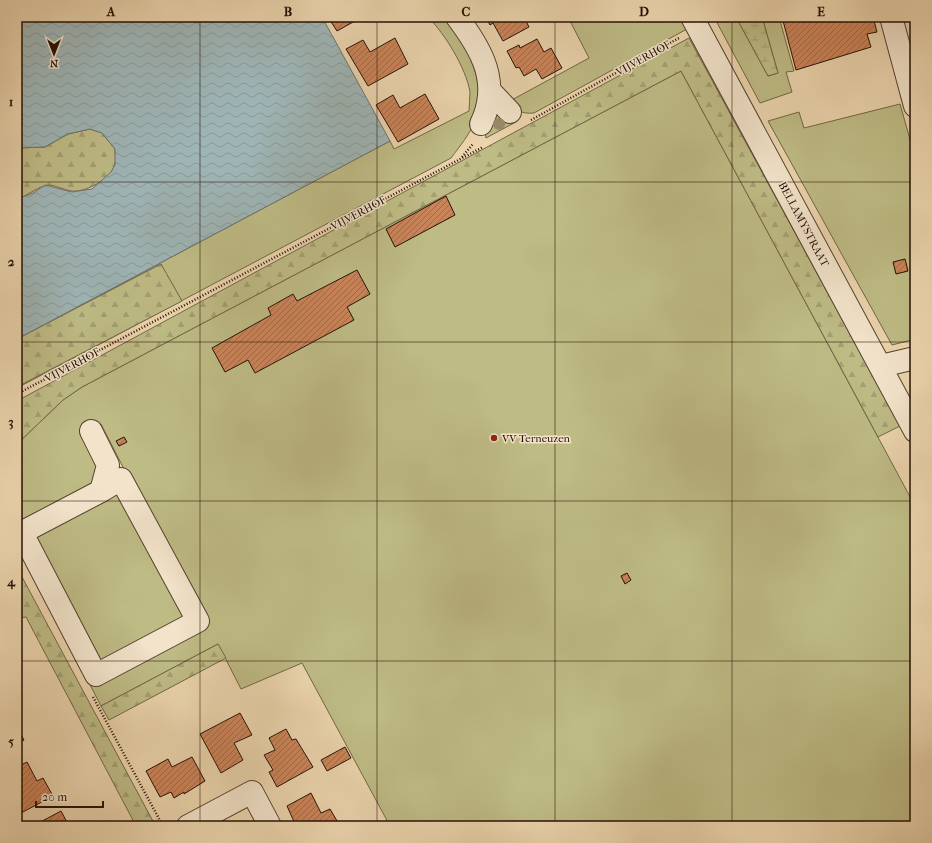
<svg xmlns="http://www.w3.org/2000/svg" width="932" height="843" font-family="'IM FELL French Canon',serif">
<defs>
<pattern id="forest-firs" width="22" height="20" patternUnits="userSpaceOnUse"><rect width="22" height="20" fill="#bebb85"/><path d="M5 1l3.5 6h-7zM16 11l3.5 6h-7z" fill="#a3a071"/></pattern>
<pattern id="wetland-marsh" width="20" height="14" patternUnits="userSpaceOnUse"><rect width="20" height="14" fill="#bebb85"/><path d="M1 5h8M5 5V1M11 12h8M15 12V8" fill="none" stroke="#a3a071"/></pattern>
<pattern id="water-waves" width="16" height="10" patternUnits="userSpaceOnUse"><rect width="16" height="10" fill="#9eb5b6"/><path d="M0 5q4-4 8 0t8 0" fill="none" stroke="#889b9b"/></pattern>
<pattern id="building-hatch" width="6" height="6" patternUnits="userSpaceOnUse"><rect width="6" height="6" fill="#c9845a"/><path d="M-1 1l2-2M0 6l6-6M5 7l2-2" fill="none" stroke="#a36b48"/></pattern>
</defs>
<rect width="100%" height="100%" fill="#ebd4ad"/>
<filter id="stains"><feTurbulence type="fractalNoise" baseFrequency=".005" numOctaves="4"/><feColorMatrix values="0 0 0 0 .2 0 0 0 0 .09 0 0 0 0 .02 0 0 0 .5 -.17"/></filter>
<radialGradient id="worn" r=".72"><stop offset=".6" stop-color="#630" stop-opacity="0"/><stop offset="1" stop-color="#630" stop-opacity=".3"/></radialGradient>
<g fill="#bebb85" stroke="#726645">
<path d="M428 17H445C466 44 488 84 476 119 470 134 460 146 451 158L17 388V339L390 141 394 149 469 111C469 105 470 98 470 92 466 68 445 34 428 17Z"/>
<path d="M568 17H680L687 29 534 113C521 114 517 111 508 102L589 58Z"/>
<path d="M714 17H736L768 76 778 73 762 17H779L794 71 786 72 792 92 760 103Z"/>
<path d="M681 71 915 506V826H390L302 663 241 689 218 644 101 706 17 544 126 473 101 424 80 434 98 469 91 488 17 526V444L63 400 82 387Z"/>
<path d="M900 104 915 157V339L892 345 768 121 799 112 804 128Z"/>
<path d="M497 113 510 117 514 123 486 138 484 128Z"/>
</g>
<g fill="url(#forest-firs)" stroke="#726645">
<path d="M689 38 900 426 878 437 681 71 82 387 63 400 17 444V401Z"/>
<path d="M90 129 102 133 115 149C115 154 116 160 115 164 112 179 85 193 71 191 64 190 57 186 50 185 39 185 28 196 17 199V148L45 147 68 134Z"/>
<path d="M161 264 182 301 17 387V339Z"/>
<path d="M22 577 155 825 136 826 26 617 17 618V580Z"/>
<path d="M218 644 226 658 109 720 101 706Z"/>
</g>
<path fill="url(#wetland-marsh)" stroke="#726645" d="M736 17H762L778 73 768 76Z"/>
<path fill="url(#water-waves)" stroke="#6e736f" d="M17 17H322L390 141 17 339V199L33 193 45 185 72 192 92 189 111 172 115 165V149L102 133 90 129 68 134 45 147 17 148Z"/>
<g fill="url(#building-hatch)" stroke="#251005">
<path d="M328 17H362L337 31Z"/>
<path d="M486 17H519V18L524 17 529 27 503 41 493 23 490 25Z"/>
<path d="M782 17H873L877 32 867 34 871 47 796 70Z"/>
<path d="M395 38 408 64 368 86 346 49 363 40 370 52Z"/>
<path d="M537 39 544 52 551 48 562 68 542 79 536 69 524 76 519 67 516 68 507 51 519 45 520 48Z"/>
<path d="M425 94 439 119 398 142 376 105 393 95 400 108Z"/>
<path d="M446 196 455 215 395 247 386 229Z"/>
<path d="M905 259 908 271 896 274 893 262Z"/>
<path d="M357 270 370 294 347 307 354 320 255 373 248 360 225 372 212 348 271 315 268 308 293 294 297 301Z"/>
<path d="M124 437 127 442 119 446 116 441Z"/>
<path d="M627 573 631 580 625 584 621 576Z"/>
<path d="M240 713 252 735 234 743 243 760 221 773 200 734Z"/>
<path d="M17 727 24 740 17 744Z"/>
<path d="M286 729 292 740 296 739 313 767 277 787 269 772 273 770 264 755 275 750 269 738Z"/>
<path d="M345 747 351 758 327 771 321 760Z"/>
<path d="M192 757 205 781 184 794V792L174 798 171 792 160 797 146 771 168 759 172 767Z"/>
<path d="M27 762 37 781 43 778 53 796 21 813 17 805V767Z"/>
<path d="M311 793 321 813 330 809 340 826H296L287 806Z"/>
<path d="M61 811 69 826H33Z"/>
</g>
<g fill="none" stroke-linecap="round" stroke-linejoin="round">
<g stroke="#56412f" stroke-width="24">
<g id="minor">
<path d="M457 17C482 50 501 83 481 124"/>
<path d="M692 17 915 431"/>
<path d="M891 17 915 106"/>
<path d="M491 92 510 112"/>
<path d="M881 366 915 358"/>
<path d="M22 533 96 675 198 621 121 479 101 491"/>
<path d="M17 535 101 491 108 465 91 431"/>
<path d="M188 826 252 792 270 826"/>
</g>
</g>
<g stroke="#251005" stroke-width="2.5" stroke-dasharray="1 2" stroke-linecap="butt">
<path d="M531 120 679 38"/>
<path d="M462 157 473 144"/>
<path d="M17 394 483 147"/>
<path d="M93 697 163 826"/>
</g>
<use href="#minor" stroke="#f2e3ca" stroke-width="22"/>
</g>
<circle fill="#9c8969" cx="499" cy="124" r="6"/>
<path fill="none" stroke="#251005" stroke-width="1" stroke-opacity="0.55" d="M200 17V826M377 17V826M555 17V826M732 17V826M17 182H915M17 342H915M17 501H915M17 661H915"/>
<circle fill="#8f2418" stroke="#f2e3ca" stroke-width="1.5" cx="494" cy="438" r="4"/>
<g text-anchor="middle" stroke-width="3" stroke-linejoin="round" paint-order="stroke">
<g font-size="11" fill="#251005" stroke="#f2e3ca">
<text transform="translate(643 58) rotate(-29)" y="4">VIJVERHOF</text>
<text transform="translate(358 213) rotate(-28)" y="4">VIJVERHOF</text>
<text transform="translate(804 224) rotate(62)" y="4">BELLAMYSTRAAT</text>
<text transform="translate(72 365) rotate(-28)" y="4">VIJVERHOF</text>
</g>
<g font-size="11" fill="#251005" stroke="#f2e3ca" text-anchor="start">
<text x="502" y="442">VV Terneuzen</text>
</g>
</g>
<rect width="932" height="843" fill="none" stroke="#ebd4ad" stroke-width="44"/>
<g transform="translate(54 54) rotate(180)" stroke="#f2e3ca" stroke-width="3" paint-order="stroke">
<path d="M0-3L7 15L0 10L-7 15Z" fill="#251005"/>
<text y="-6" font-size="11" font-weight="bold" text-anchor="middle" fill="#251005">N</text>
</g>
<path d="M36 801v6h67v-6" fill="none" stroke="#251005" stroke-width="2"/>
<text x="42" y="801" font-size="12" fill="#251005" stroke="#f2e3ca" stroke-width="3" paint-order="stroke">20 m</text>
<rect x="22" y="22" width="888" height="799" fill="none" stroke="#251005" stroke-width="1.5"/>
<g font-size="13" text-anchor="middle" font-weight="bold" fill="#251005">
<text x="111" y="16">A</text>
<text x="288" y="16">B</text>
<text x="466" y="16">C</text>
<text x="644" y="16">D</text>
<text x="821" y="16">E</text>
<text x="11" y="106">1</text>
<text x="11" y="266">2</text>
<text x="11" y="426">3</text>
<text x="11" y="586">4</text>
<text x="11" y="746">5</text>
</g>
<rect width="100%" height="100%" filter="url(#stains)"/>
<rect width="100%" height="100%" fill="url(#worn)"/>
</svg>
